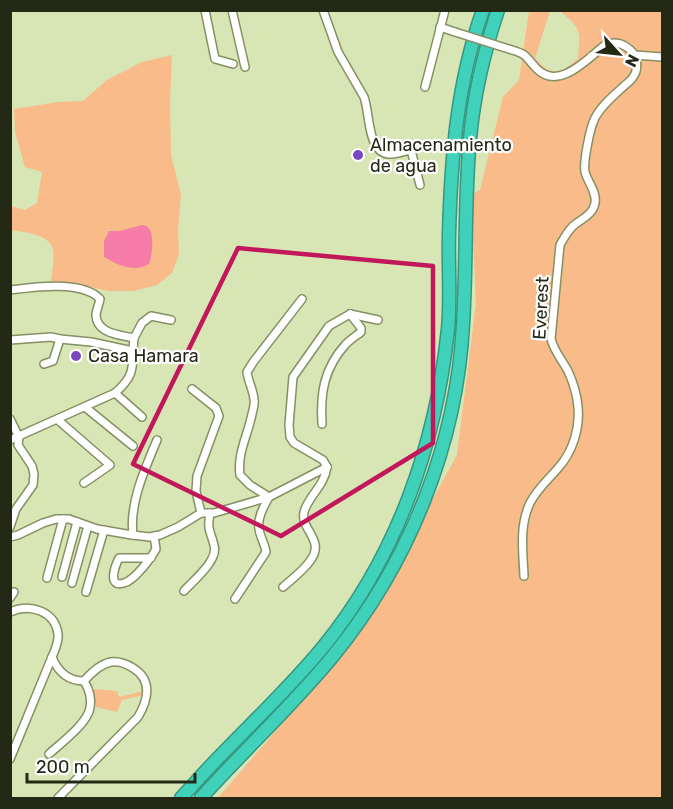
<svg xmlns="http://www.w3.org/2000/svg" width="673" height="809" font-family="Rubik,sans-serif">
<rect width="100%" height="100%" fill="#d8e5b4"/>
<g fill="#f9bb89">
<path d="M529 11H550L535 58C552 78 559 74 578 59 578 54 579 49 579 44 582 27 571 21 560 11H662V798H218L357 636 457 455 476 303 471 195 480 190 503 97 519 80Z"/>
<path d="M172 55 170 102 171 155 181 195 178 230 179 254 172 273 157 285 134 291H109L89 287 51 282C52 272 55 258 53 249 49 234 23 232 11 230L10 206 25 210 37 203 42 172 25 167 15 132 14 109 58 102 83 101 107 80 142 62Z"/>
<path d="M93 689 117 691 119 697 144 691V695L122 700 117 712 96 707Z"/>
</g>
<path fill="#f67da7" d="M142 225C146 226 148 226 150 230 154 236 152 258 149 264 134 273 118 265 104 257V241L109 231H120Z"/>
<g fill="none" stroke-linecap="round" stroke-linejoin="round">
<g stroke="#859063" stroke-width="10">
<g id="street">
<path d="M205 10 215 59 233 64"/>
<path d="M232 10 245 67"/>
<path d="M323 10 338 52 364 97C370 113 367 151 388 154 395 155 404 151 411 150L420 185"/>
<path d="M440 27 455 32"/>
<path d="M512 50C529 55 525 57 537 69 559 91 587 59 605 45 617 40 627 45 635 55L662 57"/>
<path d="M425 87 445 10"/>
<path d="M10 290C34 287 82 280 100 299 99 304 97 309 96 314 96 334 120 335 134 338 131 365 138 373 115 393L10 440"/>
<path d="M350 314 378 320"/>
<path d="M134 338 142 323 151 316 171 320"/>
<path d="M10 340 51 337 60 339 91 342 133 351"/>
<path d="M44 364 53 361 60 339"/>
<path d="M192 389 216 408 219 416 197 476 196 491 201 513"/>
<path d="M115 393 142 417"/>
<path d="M85 407 133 446"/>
<path d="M10 419 19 437 18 445 32 466 34 474 33 485 16 509 10 527"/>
<path d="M58 420 110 465 84 483"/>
<path d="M322 424C320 393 324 368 346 344 351 339 356 336 361 332V328L350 314"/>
<path d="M327 467 323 460 294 443 290 437 289 425 293 377 329 326 350 314"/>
<path d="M133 535C129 503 145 469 157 440"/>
<path d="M10 537 18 535 43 523 56 519H69L97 529 132 535 150 537 160 535 178 527 201 513H214L269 497 327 467"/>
<path d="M151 558H119C116 564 106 588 124 583 135 580 151 558 156 549L154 536"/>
<path d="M524 576C523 552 519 526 530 503 537 489 549 479 559 467 573 451 580 428 578 407 577 395 573 382 568 371 562 360 554 351 551 339L560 245C564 238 567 232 573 226 581 219 593 215 595 203 597 192 588 183 585 172 583 163 590 127 595 118 601 106 613 96 623 87 626 84 631 81 633 77 638 71 637 62 635 55"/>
<path d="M62 577 77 522"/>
<path d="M47 578 63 519"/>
<path d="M72 583 88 526"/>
<path d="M283 587C292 579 303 571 310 561 327 539 297 529 305 509 312 492 324 486 327 467"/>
<path d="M184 591C194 580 219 560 214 545 210 529 207 531 210 513"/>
<path d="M86 592 104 530"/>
<path d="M10 598 14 592"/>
<path d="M235 599 266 552C265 544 260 537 259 529 257 518 264 506 269 497L250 485 240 475C237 453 248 435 252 414 253 410 255 404 254 400 254 392 248 381 247 372L254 361 302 299"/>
<path d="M10 612C30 603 55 611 58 634 59 642 55 650 52 657L10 759"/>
<path d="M52 657C58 672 68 681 84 681"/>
<path d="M49 754C61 743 87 724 90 708 92 698 89 689 84 681"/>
<path d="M58 798 138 717C148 700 153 680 133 668 127 664 118 661 111 662 100 664 91 673 84 681"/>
</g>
</g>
<g stroke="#369681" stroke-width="15">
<g id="highway">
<path d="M181 798C195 783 209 767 224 752 258 717 293 684 324 646 397 556 436 444 448 329 451 298 448 266 449 234 451 159 457 82 483 10"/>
<path d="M201 798C244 750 292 706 333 656 409 563 457 444 463 324 467 262 464 200 470 138 474 95 484 52 498 10"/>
</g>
</g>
<use href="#street" stroke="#fff" stroke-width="7"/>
<use href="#highway" stroke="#40d1ba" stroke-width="12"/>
<g stroke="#859063" stroke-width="10" stroke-linecap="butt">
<path id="street-bridge" d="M455 32 512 50"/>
</g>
<use href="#street-bridge" stroke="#fff" stroke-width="7"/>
</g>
<path fill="none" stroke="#c2185b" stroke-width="4.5" stroke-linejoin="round" d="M238 248 433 266V443L281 536 133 464Z"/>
<g fill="#7a47be" stroke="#fff" stroke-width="2">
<circle cx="358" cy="155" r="6"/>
<circle cx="76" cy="356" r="6"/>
</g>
<g text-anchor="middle" stroke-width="4.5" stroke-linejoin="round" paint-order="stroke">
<g font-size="18" fill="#242916" stroke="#fff" text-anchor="start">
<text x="370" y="151">Almacenamiento<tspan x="370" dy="21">de agua</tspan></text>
<text x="88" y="362">Casa Hamara</text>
</g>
<g font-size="18" fill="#242916" stroke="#fff">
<text transform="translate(541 308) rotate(-87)" y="6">Everest</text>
</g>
</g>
<rect width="673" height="809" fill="none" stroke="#242916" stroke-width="24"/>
<g transform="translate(619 54) rotate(117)" stroke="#ffffff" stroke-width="4.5" paint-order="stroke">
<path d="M0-4.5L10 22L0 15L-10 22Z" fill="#242916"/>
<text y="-9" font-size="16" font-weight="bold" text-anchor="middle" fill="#242916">N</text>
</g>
<path d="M27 773v9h168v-9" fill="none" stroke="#242916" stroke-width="3"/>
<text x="36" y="773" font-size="18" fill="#242916" stroke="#ffffff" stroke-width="4.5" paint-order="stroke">200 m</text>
</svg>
